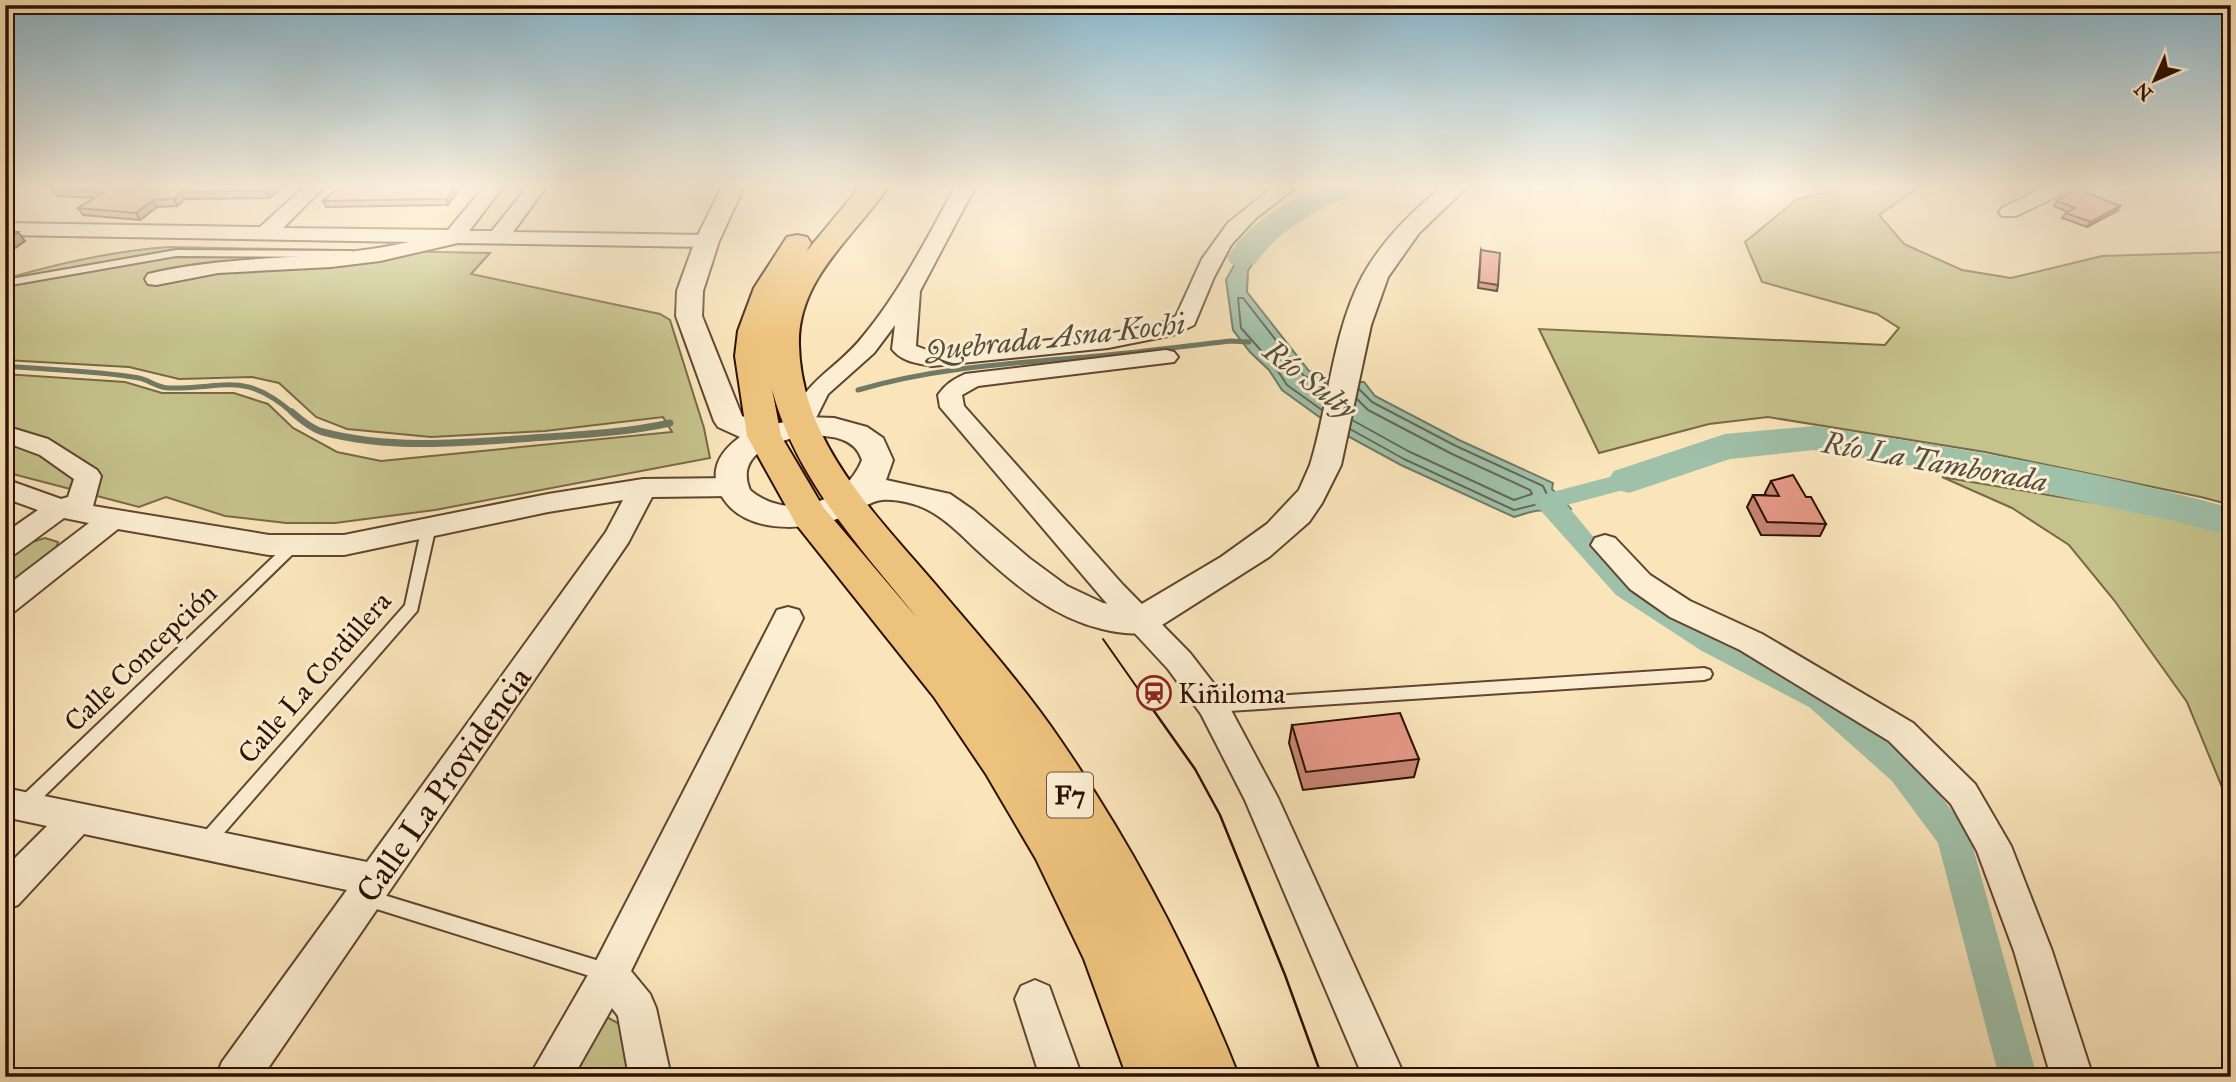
<svg xmlns="http://www.w3.org/2000/svg" width="2236" height="1082" font-family="'IM FELL Great Primer',serif">
<rect width="100%" height="100%" fill="#fae5ba"/>
<filter id="stains"><feTurbulence type="fractalNoise" baseFrequency=".00286" numOctaves="4"/><feColorMatrix values="0 0 0 0 .2 0 0 0 0 .09 0 0 0 0 .02 0 0 0 .5 -.17"/></filter>
<radialGradient id="worn" r=".72"><stop offset=".6" stop-color="#630" stop-opacity="0"/><stop offset="1" stop-color="#630" stop-opacity=".3"/></radialGradient>
<g fill="#c5c28b" stroke="#796946" stroke-width="2">
<path d="M1844 187H1916L1917 189 1879 215 1904 244 1962 270 2011 278 2102 256 2231 252V505L2201 497 1985 452 1768 417 1709 424 1599 453 1539 329 1885 345 1899 328 1877 314 1762 282 1745 242 1796 200Z"/>
<path d="M169 247 490 253 471 274 660 314 670 320 704 428 710 458 435 510 335 523H286L225 516 166 497 139 507 5 472V374L125 382 162 393H234L268 404 293 428 337 452 381 461 672 432 663 417 545 431 431 437 347 429 316 417 279 383 252 377 179 379 129 367 5 360V279C59 263 113 251 169 247Z"/>
<path d="M1942 477 2138 510 2231 534V809L2187 702 2114 600 2069 545 2012 508Z"/>
<path d="M45 538 58 542 55 551 5 589V559L29 543Z"/>
<path d="M605 1016 625 1027 632 1077H573Z"/>
</g>
<path fill="#9fc0a9" stroke="#717a66" stroke-width="2" d="M1276 212 1298 220 1267 240 1248 271 1247 292 1309 371 1345 382H1364L1375 396 1459 440 1553 483 1552 489 1571 509 1557 516C1543 505 1529 513 1514 517L1401 465 1340 432 1282 390 1269 370 1250 352 1233 330 1226 280 1250 236Z"/>
<g fill="none" stroke-linecap="round" stroke-linejoin="round">
<g stroke="#666856" stroke-width="2">
<path d="M1322 410 1287 385 1274 365 1241 328 1238 298H1243L1304 376 1327 384"/>
<path d="M1352 420 1408 451 1514 500 1532 494 1530 490 1452 454 1368 410 1357 399"/>
<path d="M1350 429 1404 459 1514 510 1550 501 1543 486 1456 446 1372 402 1359 389"/>
</g>
<g stroke="#717a66" stroke-width="5">
<path d="M5 366C49 370 95 370 139 378 149 380 158 388 169 388 226 389 244 370 294 414"/>
<path d="M858 390C936 367 1016 363 1097 356 1141 352 1186 346 1230 341L1249 342"/>
</g>
<path stroke="#717a66" stroke-width="7" d="M292 412C301 420 312 429 323 432 391 450 463 443 532 438 578 435 625 433 670 423"/>
<path fill="#9fc0a9" fill-rule="evenodd" d="M1629 472 1638 474 1641 480 1638 486 1567 505 1605 551 1636 581 1722 635 1831 691 1914 763 1965 827 1970 837 2037 1077H1999L1938 843 1892 781 1809 707 1702 651 1616 595 1533 502 1537 496Z"/>
<g fill="#9fc0a9" fill-rule="evenodd">
<path d="M1320 187H1361L1357 193C1316 211 1281 227 1255 264L1243 267 1231 264 1227 257C1251 221 1281 204 1320 187Z"/>
<path d="M1814 426C1953 447 2095 470 2231 508V536L2179 522 1931 469 1814 450 1730 459 1629 493 1614 489 1608 480 1614 471 1725 434Z"/>
</g>
<g stroke="#604530" stroke-width="4">
<g id="service">
<path d="M176 250 351 251 356 254 351 257 176 256 5 286V280Z"/>
<path d="M429 521 436 526 417 611 211 848 205 851 199 848 196 843 199 838 405 605 422 526Z"/>
<path d="M294 540 299 542 301 545 299 548 29 811 23 813 17 811 14 806 17 801 289 542Z"/>
<path d="M1704 668 1710 670 1712 674 1710 678 1704 680 1213 712 1207 710 1205 706 1207 702 1213 700Z"/>
<path d="M364 889 609 964 616 967 619 973 616 979 609 982 364 905 357 903 355 897 357 891Z"/>
</g>
</g>
<g stroke="#604530" stroke-width="4">
<g id="minor">
<path d="M304 187H324L283 228 448 230 484 187H503L469 231H492L527 187H546L513 232 707 235 714 237 717 241 714 245 707 247 458 243 380 261 331 267 218 273 156 285 148 284 145 279 148 274C234 253 323 262 409 242L5 235V223L260 227Z"/>
<path d="M955 187H975L920 291 916 346 932 352 1108 334 1159 324 1176 316 1202 259 1228 223 1273 187H1296L1256 218 1231 245 1214 277 1194 325 1173 335 1108 348 932 366C917 363 902 362 892 349L895 325 874 353 828 394 810 430 801 433 792 430 788 425C806 377 836 371 864 335 901 290 927 238 955 187Z"/>
<path d="M2045 187H2070L2068 191 2016 216H2002L1999 212 2002 208Z"/>
<path d="M1166 350 1174 352 1178 357 1174 362 978 386 962 395 964 406 1123 585 1190 653 1224 697 1278 798 1405 1077H1363L1245 800 1201 714 1168 669 1103 599 940 407 938 395C946 384 952 380 965 374Z"/>
<path d="M5 426 48 439 97 470 101 476 93 506 269 535H344L548 494 643 479 732 478 741 481 745 487 741 493 732 496 652 497 628 543 262 1077H216L222 1062 347 890 84 834 18 905 5 909V868L47 826 5 817V788L367 862 606 532 623 500 548 512 344 555H269L118 529 15 611 5 614V587L89 523 64 518 15 554 5 557V533L38 510 5 498V479L61 499 68 497 74 479 40 455 5 442Z"/>
<path d="M1605 535 1615 538 1650 575 1690 601 1762 634 1913 723 1975 784 2011 846 2052 951 2093 1077H2051L2014 951 1977 851 1951 804 1889 741 1740 650 1670 617 1630 589 1591 545 1595 538Z"/>
<path d="M788 607 799 610 803 618 631 971 650 994 656 1008 671 1077H629L618 1016 612 1008 573 1077H529L596 961 773 618 777 610Z"/>
<path d="M1035 980 1049 986 1082 1077H1040L1015 999 1021 986Z"/>
</g>
</g>
<g stroke="#604530" stroke-width="4">
<path id="tertiary" d="M722 187H744L719 241 703 291 702 316 742 416 766 426 807 417 834 418 867 427 883 438 893 460 886 480 950 494 973 510 1029 558 1067 586 1103 603 1135 608 1221 557 1267 524 1299 490 1310 465C1329 404 1332 334 1362 277 1380 244 1407 216 1436 192L1442 187H1467L1419 233 1388 277 1371 325 1341 465 1322 503 1309 522 1269 557 1154 630C1136 636 1119 633 1102 629 1052 617 1014 584 977 550 962 536 947 520 928 510 915 503 896 499 882 500 870 501 859 511 848 515 814 529 760 535 731 508 721 498 714 485 716 470 718 456 729 445 740 437L718 427 714 421 676 316 677 291 695 241ZM807 435C830 436 854 436 862 460 845 503 787 522 750 490 734 452 780 440 807 435Z"/>
</g>
<g stroke="#2d1002" stroke-width="4">
<path id="trunk" d="M860 187H888C854 237 797 279 799 345 801 442 876 515 935 584 978 635 1023 685 1061 741 1133 846 1192 958 1239 1077H1127L1084 959 1036 859 986 774 934 697 796 524 747 436 735 356 738 331 754 288 787 237 797 235 807 237 811 243 806 252ZM772 389C795 478 861 548 917 618L823 507 781 436Z"/>
</g>
<use href="#service" fill="#fceed2" fill-rule="evenodd"/>
<use href="#minor" fill="#fceed2" fill-rule="evenodd"/>
<use href="#tertiary" fill="#fceed2" fill-rule="evenodd"/>
<use href="#trunk" fill="#edc27d" fill-rule="evenodd"/>
<path stroke="#2d1002" stroke-width="2" d="M1103 639 1150 706"/>
<path stroke="#2d1002" stroke-width="2.5" d="M1149 704 1195 769 1220 815 1285 975 1322 1077"/>
</g>
<g fill="#c68475" stroke="#2d1002" stroke-width="2">
<path d="M283 187 269 198 185 199 177 206 157 207 140 220 83 215 78 208 95 198 57 196 52 189Z"/>
<path d="M339 187H460L448 205 326 207 323 201Z"/>
<path d="M2057 201 2117 211 2087 227 2062 218 2066 213 2068 212 2054 206Z"/>
<path d="M1481 250 1498 285 1497 291 1478 288Z"/>
<path d="M1771 481 1806 497 1826 524 1820 536 1761 535 1747 507 1753 495H1766L1765 493Z"/>
<path d="M1292 725 1419 759 1414 777 1303 790 1289 743Z"/>
</g>
<g fill="#a16b5f" stroke="#2d1002" stroke-width="2">
<path d="M271 187H283L269 198 265 191Z"/>
<path d="M455 187H460L448 205 446 199Z"/>
<path d="M181 192 185 199 177 206 174 199Z"/>
<path d="M153 200 157 207 140 220 136 213Z"/>
<path d="M2120 206 2117 211 2087 227 2091 222Z"/>
<path d="M18 232 25 241 5 255V241Z"/>
</g>
<g fill="#e69988" stroke="#2d1002" stroke-width="2">
<path d="M56 187H271L265 191 181 192 174 199 153 200 136 213 78 208 105 192 52 189Z"/>
<path d="M339 187H455L446 199 323 201Z"/>
<path d="M2078 189 2120 206 2091 222 2066 213 2075 208 2057 201Z"/>
<path d="M5 231 18 232 5 241Z"/>
<path d="M1481 250 1500 253 1498 285 1479 282Z"/>
<path d="M1793 475 1806 497H1811L1826 524 1767 522 1753 495 1779 496 1771 481Z"/>
<path d="M1400 713 1419 759 1306 772 1292 725Z"/>
</g>
<linearGradient id="sky" x2="0" y2="1"><stop stop-color="#8bb9cf"/><stop offset="0.55" stop-color="#fdf3e0"/><stop offset="1" stop-color="#fdf3e0" stop-opacity="0"/></linearGradient>
<rect width="2236" height="339" fill="url(#sky)"/>
<defs>
<g id="station-ring" transform="scale(1.75)"><circle r="9.5" fill="#fceed2" stroke="#8f2418" stroke-width="1.5"/><path d="M-3-6H3Q5-6 5-4V2Q5 4 3 4L4.5 6H3L1.5 4h-3L-3 6H-4.5L-3 4Q-5 4-5 2V-4Q-5-6-3-6ZM-3.5-4v3h7v-3ZM-3.5 1v1.5H-2V1ZM2 1v1.5H3.5V1Z" fill="#8f2418"/></g>
</defs>
<g fill-rule="evenodd">
<use href="#station-ring" x="1154" y="693"/>
</g>
<g text-anchor="middle" stroke-width="6" stroke-linejoin="round" paint-order="stroke">
<rect fill="#fceed2" stroke="#6b5340" stroke-width="2" x="1047" y="772.5" width="46" height="45" rx="5"/>
<g font-size="26" font-weight="bold" fill="#2d1002">
<text x="1070" y="804">F7</text>
</g>
<g font-size="28" fill="#2d1002" stroke="#fceed2">
<text transform="translate(140 657) rotate(-44)" y="10">Calle Concepción</text>
<text transform="translate(314 677) rotate(-49)" y="10">Calle La Cordillera</text>
</g>
<g font-size="28" fill="#2d1002" stroke="#fceed2" text-anchor="start">
<text x="1178" y="703">Kiñiloma</text>
</g>
<g font-size="30" font-style="italic" fill="#554e3c" stroke="#fceed2">
<text transform="translate(1055 337) rotate(-6)" y="10">Quebrada Asna Kochi</text>
<text transform="translate(1310 380) rotate(38)" y="10">Río Sulty</text>
<text transform="translate(1935 462) rotate(10)" y="10">Río La Tamborada</text>
</g>
<g font-size="33" fill="#2d1002" stroke="#fceed2">
<text transform="translate(443 784) rotate(-55)" y="12">Calle La Providencia</text>
</g>
</g>
<rect width="2236" height="1082" fill="none" stroke="#fae5ba" stroke-width="28"/>
<rect x="7" y="7" width="2222" height="1068" fill="none" stroke="#2d1002" stroke-width="3.5"/>
<rect x="14" y="14" width="2208" height="1054" fill="none" stroke="#2d1002" stroke-width="2"/>
<g transform="translate(2155 80) rotate(225)" stroke="#fceed2" stroke-width="5" paint-order="stroke">
<path d="M0-5L12 26L0 18L-12 26Z" fill="#2d1002"/>
<text y="-10" font-size="19" font-weight="bold" text-anchor="middle" fill="#2d1002">N</text>
</g>
<rect width="100%" height="100%" filter="url(#stains)"/>
<rect width="100%" height="100%" fill="url(#worn)"/>
</svg>
